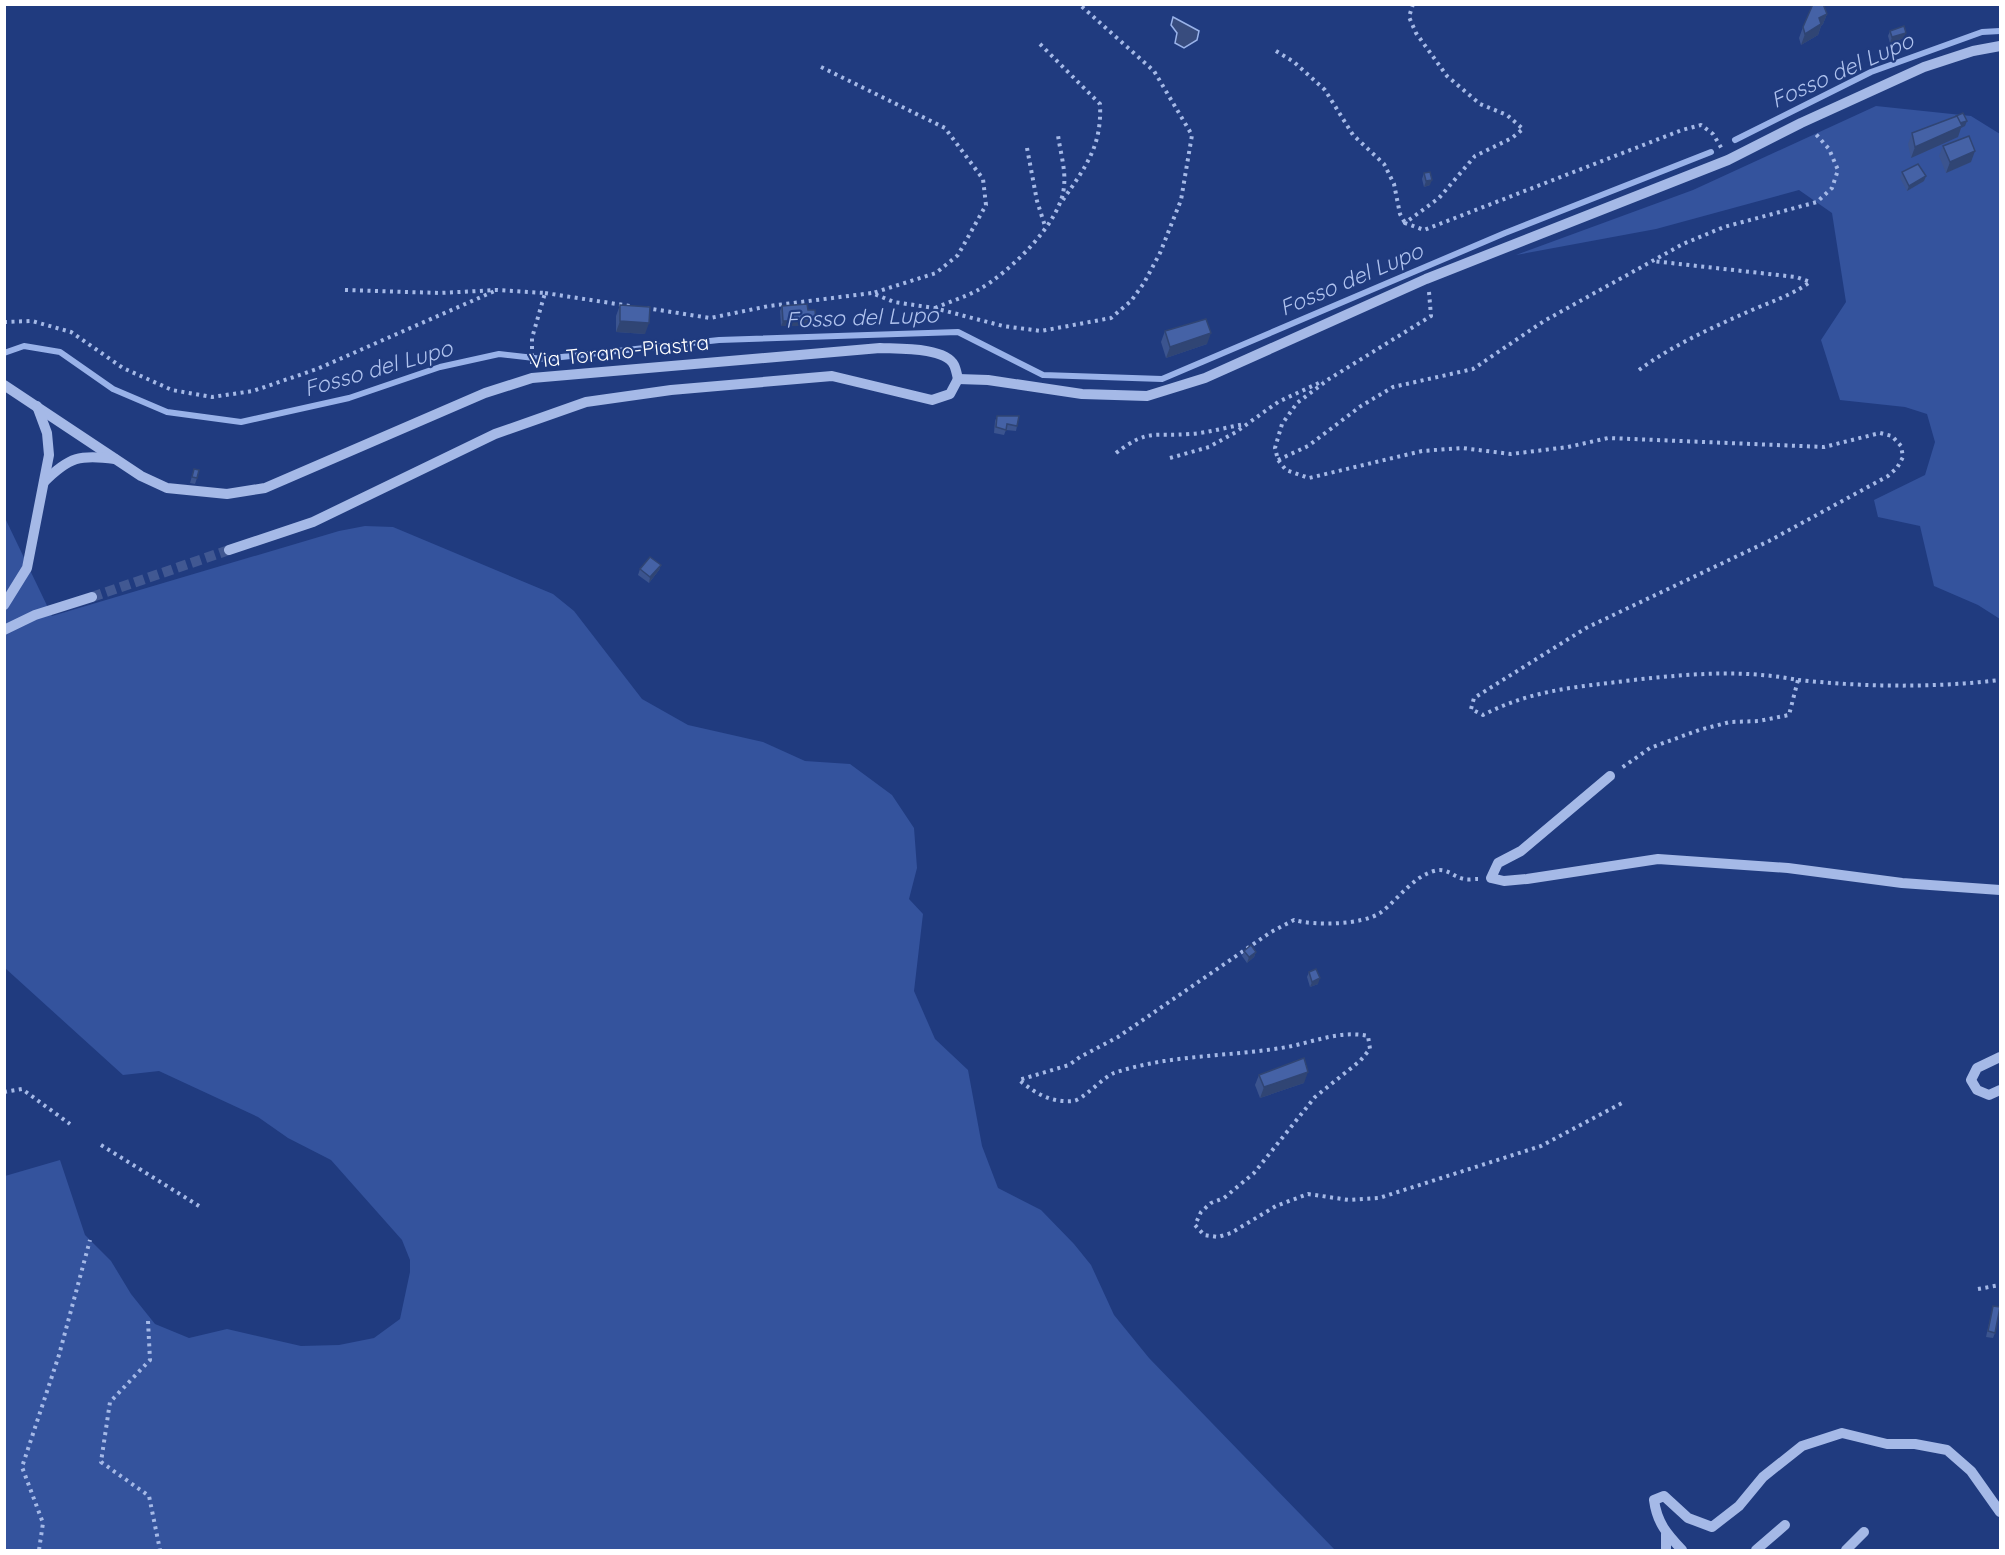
<svg xmlns="http://www.w3.org/2000/svg" width="2005" height="1555" font-family="Quicksand,sans-serif">
<rect width="100%" height="100%" fill="#203b7f"/>
<g fill="#34539d">
<path d="M1876 106 1971 116 2000 134V619L1978 605 1934 586 1920 526 1878 517 1874 500 1925 475 1935 442 1927 414 1905 407 1840 400 1821 340 1846 302 1832 213 1799 190 1656 229 1516 255 1693 190Z"/>
<path d="M4 516 52 616 339 531 365 526 393 527 553 594 574 611 642 699 688 725 763 742 805 761 850 764 892 795 914 828 917 868 909 899 923 914 914 991 935 1039 968 1070 982 1146 998 1188 1041 1210 1074 1244 1091 1265 1114 1315 1149 1358 1335 1550H5V1176L60 1160 85 1235 111 1261 131 1294 155 1324 189 1338 227 1329 301 1346 339 1345 374 1338 400 1319 410 1272V1260L402 1240 331 1160 288 1138 258 1117 159 1071 123 1075 5 968Z"/>
</g>
<path fill="#384c7e" stroke="#99b2e9" stroke-width="1.5" d="M1173 17 1199 31 1197 40 1184 48 1175 43 1177 33 1171 25Z"/>
<g fill="none" stroke-linecap="round" stroke-linejoin="round">
<g stroke="#99b2e9" stroke-width="6">
<path d="M1735 140 1871 72 1982 32 2000 31"/>
<path d="M4 353 24 346 60 352 113 389 167 412 241 422 349 398 440 367 499 354 543 359 719 340 958 332 1043 375 1162 379 1505 233 1711 152"/>
</g>
<path stroke="#415892" stroke-width="10" stroke-dasharray="10 5" stroke-linecap="butt" d="M92 597 229 550"/>
<g stroke="#a5b9e7" stroke-width="4" stroke-dasharray="3 4.5" stroke-linecap="butt">
<path d="M1413 4 1409 17 1416 33 1447 76 1480 104 1507 115 1523 129 1512 138 1475 156 1439 198 1405 223 1424 230 1682 130 1701 125 1713 134 1722 149"/>
<path d="M1040 44 1100 104C1102 146 1086 166 1063 200"/>
<path d="M1276 51 1294 62 1325 90 1353 135 1384 164 1394 184 1400 214 1405 223"/>
<path d="M821 67 945 128 983 179 986 205 958 255 936 273 873 293"/>
<path d="M1027 148 1037 201 1045 226"/>
<path d="M345 290 440 293 497 290 545 293 532 338V364"/>
<path d="M1429 292 1431 316 1329 379 1297 403 1282 424 1275 448 1278 460 1286 470 1309 478 1422 451 1462 448 1511 454 1568 447 1608 438 1824 447 1880 433 1892 436 1901 446 1903 457 1897 468 1888 476 1769 541 1586 628 1474 698 1471 709 1483 715C1533 689 1579 687 1633 680 1689 674 1742 669 1798 680L1789 715 1759 721 1730 722 1699 730 1650 748 1620 769"/>
<path d="M545 293 630 306"/>
<path d="M646 308 710 318 769 306 872 293 894 302 934 308 1003 326 1041 331 1111 318 1131 301 1144 283 1160 253 1181 200 1192 135 1154 71 1079 4"/>
<path d="M935 308C949 302 965 297 978 290 1009 273 1062 222 1064 186 1066 170 1060 151 1058 135"/>
<path d="M4 322 32 321 71 332 123 368 172 390 212 397 253 391 317 369 497 290"/>
<path d="M1639 370C1673 345 1713 327 1752 310 1773 301 1792 295 1810 282L1796 277 1653 261"/>
<path d="M1116 453C1149 428 1153 437 1190 434 1208 433 1227 427 1245 424"/>
<path d="M1170 458 1209 447 1236 432 1278 402 1323 381"/>
<path d="M1278 460 1308 446 1361 406 1393 387 1473 369 1544 321 1683 244 1724 227 1817 202 1832 188 1838 170 1829 149 1814 132"/>
<path d="M1798 680C1865 687 1933 688 2000 680"/>
<path d="M1478 879C1474 879 1468 880 1464 879 1453 877 1447 867 1434 871 1411 878 1399 899 1380 913 1361 925 1315 926 1294 920L1271 932 1118 1037 1080 1057 1069 1065 1019 1080C1035 1093 1051 1103 1073 1101 1083 1100 1102 1078 1114 1073 1170 1054 1230 1057 1287 1047 1314 1042 1340 1030 1368 1036L1370 1049 1360 1061 1315 1097 1254 1173 1224 1198 1211 1203 1201 1212 1195 1225 1204 1235 1218 1237 1231 1233 1276 1206 1308 1194 1349 1200 1379 1198 1541 1146 1622 1103"/>
<path d="M4 1092 22 1089 70 1124"/>
<path d="M101 1145 199 1206"/>
<path d="M1978 1289 2000 1285"/>
<path d="M148 1321 150 1360 110 1402 101 1462 149 1496 160 1550"/>
<path d="M39 1550 43 1523 22 1467 59 1355 90 1240"/>
</g>
<g stroke="#a5b9e7" stroke-width="10">
<path d="M958 379 988 380 1082 394 1147 396 1205 378 1426 279 1728 160 1801 123 1924 67 1973 51 2000 46"/>
<path d="M4 385 141 476 167 488 227 494 265 488 485 393 532 378 880 348C898 349 945 347 954 365 956 369 957 375 958 379"/>
<path d="M44 482C69 457 80 454 115 459"/>
<path d="M229 550 313 522 495 434 586 402 671 390 832 376 932 400 950 394 958 379"/>
<path d="M4 605 27 568 49 455 47 433 37 406"/>
<path d="M4 630 35 615 92 597"/>
<path d="M1610 776 1521 851 1498 863 1491 878 1504 881 1527 879 1658 859 1788 868 1902 883 2000 890"/>
<path d="M2000 1057 1977 1068 1971 1080 1977 1090 1989 1095 2000 1090"/>
<path d="M1666 1550V1534"/>
<path d="M1682 1550C1667 1534 1657 1523 1654 1500L1664 1496 1688 1518 1712 1527 1739 1506 1763 1477 1802 1446 1842 1433 1887 1444H1915L1947 1450 1971 1471 2000 1512"/>
<path d="M1756 1550 1785 1525"/>
<path d="M1846 1550 1864 1532"/>
</g>
</g>
<g fill="#3b548f">
<path d="M1827 14 1823 24 1821 26 1818 35 1801 45 1799 38 1803 27Z"/>
<path d="M1890 31 1904 38 1890 43 1888 36Z"/>
<path d="M1965 126 1961 128 1958 137 1911 158 1908 144 1912 133Z"/>
<path d="M1943 146 1971 162 1946 173 1939 156Z"/>
<path d="M1902 172 1926 176 1924 181 1907 191 1900 178Z"/>
<path d="M1424 173 1430 185 1424 187 1422 179Z"/>
<path d="M620 305 645 334 616 332V316Z"/>
<path d="M782 306 808 310 814 326H781L780 311Z"/>
<path d="M1165 331 1207 344 1166 358 1161 342Z"/>
<path d="M997 416 1017 426 1016 431 1006 430 1004 435 994 433 995 421Z"/>
<path d="M194 469 197 478 195 484 190 483Z"/>
<path d="M661 565 659 570 649 583 638 575 640 569Z"/>
<path d="M1244 951 1256 952 1254 957 1247 963 1242 956Z"/>
<path d="M1309 972 1318 984 1310 987 1307 977Z"/>
<path d="M1259 1075 1304 1083 1260 1098 1255 1085Z"/>
<path d="M1993 1306 1995 1333 1993 1338 1986 1337Z"/>
</g>
<g fill="#304574">
<path d="M1827 14 1823 24 1821 26 1818 35 1801 45 1805 34 1819 18Z"/>
<path d="M1906 33 1904 38 1890 43 1892 37Z"/>
<path d="M1967 121 1965 126 1961 128 1958 137 1911 158 1915 147 1956 124Z"/>
<path d="M1975 151 1971 162 1946 173 1950 162Z"/>
<path d="M1926 176 1924 181 1907 191 1909 186Z"/>
<path d="M1432 180 1430 185 1424 187 1426 181Z"/>
<path d="M816 320 814 326H781L783 321Z"/>
<path d="M620 321 649 323 645 334 616 332Z"/>
<path d="M1211 333 1207 344 1166 358 1170 347Z"/>
<path d="M661 565 659 570 649 583 650 577Z"/>
<path d="M1256 952 1254 957 1247 963 1249 957Z"/>
<path d="M1320 978 1318 984 1310 987 1312 982Z"/>
<path d="M1308 1072 1304 1083 1260 1098 1264 1087Z"/>
</g>
<g fill="#4562a6" stroke="#304574" stroke-width="1.5">
<path d="M1813 4H1823L1827 14 1819 18 1821 24 1805 34 1803 27Z"/>
<path d="M1904 26 1906 33 1892 37 1890 31Z"/>
<path d="M1963 113 1967 121 1960 123 1956 116Z"/>
<path d="M1957 116 1962 126 1915 147 1912 133Z"/>
<path d="M1969 136 1975 151 1950 162 1943 146Z"/>
<path d="M1918 164 1926 176 1909 186 1902 172Z"/>
<path d="M1430 172 1432 180 1426 181 1424 173Z"/>
<path d="M807 304 808 310H815L816 320 783 321 782 306Z"/>
<path d="M620 305 650 307 649 323 620 321Z"/>
<path d="M1206 319 1211 333 1170 347 1165 331Z"/>
<path d="M997 416H1019L1017 426 1007 424 1006 430 996 427Z"/>
<path d="M194 469 199 470 197 478 192 477Z"/>
<path d="M650 557 661 565 650 577 640 569Z"/>
<path d="M1251 945 1256 952 1249 957 1244 951Z"/>
<path d="M1316 969 1320 978 1312 982 1309 972Z"/>
<path d="M1304 1058 1308 1072 1264 1087 1259 1075Z"/>
<path d="M1993 1306 2000 1307 1995 1333 1988 1331Z"/>
</g>
<g text-anchor="middle" stroke-width="4.5" stroke-linejoin="round" paint-order="stroke">
<g font-size="21" fill="#fff" stroke="#203b7f">
<text transform="translate(619 352) rotate(-6)" y="7">Via Torano-Piastra</text>
</g>
<g font-size="22" font-style="italic" fill="#b0c3ef" stroke="#203b7f">
<text transform="translate(1842 70) rotate(-24)" y="8">Fosso del Lupo</text>
<text transform="translate(1351 279) rotate(-23)" y="8">Fosso del Lupo</text>
<text transform="translate(862 317) rotate(-2)" y="8">Fosso del Lupo</text>
<text transform="translate(378 368) rotate(-16)" y="8">Fosso del Lupo</text>
</g>
</g>
<rect width="2005" height="1555" fill="none" stroke="#ffffff" stroke-width="12"/>
</svg>
